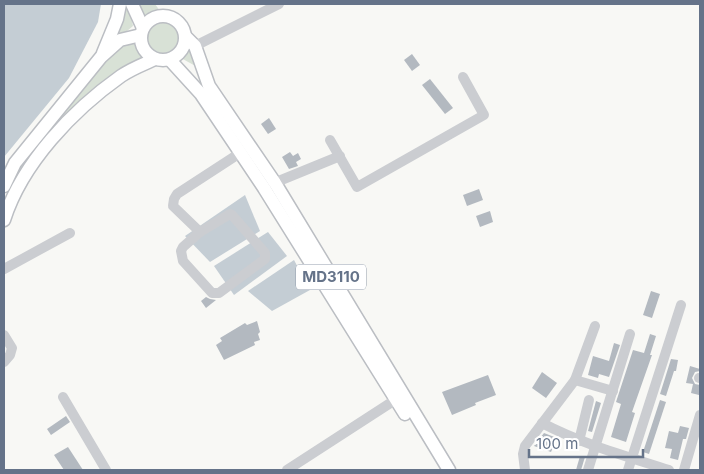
<svg xmlns="http://www.w3.org/2000/svg" width="704" height="474" font-family="Inter,sans-serif">
<rect width="100%" height="100%" fill="#f8f8f5"/>
<g fill="#d8e1d6">
<path d="M127 4H129L133 26 114 42 121 26Z"/>
<path d="M139 4H155L160 11 154 12 143 19Z"/>
<circle cx="162" cy="38" r="16"/>
<path d="M135 36 144 58 116 72 22 173 17 170C52 126 90 69 135 36Z"/>
<path d="M192 49 199 68 181 58 185 52Z"/>
</g>
<g fill="#c4cdd4">
<path d="M4 4H101L98 22 69 78 4 157Z"/>
<path d="M245 195 260 231 210 262 185 236Z"/>
<path d="M268 232 287 256 234 295 214 266Z"/>
<path d="M294 260 310 290 272 311 248 291Z"/>
</g>
<g fill="#b3b9c0">
<path d="M412 54 420 65 412 71 404 60Z"/>
<path d="M430 79 453 108 445 114 422 85Z"/>
<path d="M269 118 276 129 268 134 261 124Z"/>
<path d="M290 152 293 156 298 153 301 159 296 162 298 166 289 169 282 157Z"/>
<path d="M479 189 483 200 467 206 463 195Z"/>
<path d="M490 211 493 222 480 227 476 216Z"/>
<path d="M651 291 660 294 652 318 643 315Z"/>
<path d="M206 297 210 299 216 300 206 308 201 301Z"/>
<path d="M257 321 260 332 258 334 260 340 254 342 255 345 224 360 216 345 222 341 220 338 245 323 247 325Z"/>
<path d="M650 334 656 336 650 355H652L632 412 635 413 626 442 611 437 621 404 616 402 633 350 644 353Z"/>
<path d="M614 343 620 345 609 377 599 374 598 378 588 375 593 356 609 361Z"/>
<path d="M671 359 678 360 676 371H674L666 396 660 394Z"/>
<path d="M690 366 700 369V371L695 372 692 378 695 384 700 385 699 395 691 393 693 384 686 383Z"/>
<path d="M542 372 557 383 546 398 532 388Z"/>
<path d="M488 375 496 395 475 403 476 405 452 415 442 392Z"/>
<path d="M660 400 666 402 649 454 643 452Z"/>
<path d="M596 401 601 403 592 432 588 431Z"/>
<path d="M66 416 70 422 51 435 47 429Z"/>
<path d="M680 426 689 428 686 439H683L678 460 670 458 672 449 665 448 669 431 678 433Z"/>
<path d="M544 433 557 438 551 452 534 446Z"/>
<path d="M68 447 83 470H64L54 455Z"/>
<path d="M580 456 585 457 581 470H576Z"/>
</g>
<g fill="none" stroke-linecap="round" stroke-linejoin="round">
<g stroke="#bbbec3" stroke-width="15">
<g id="major">
<path d="M132 4 143 28"/>
<circle cx="163" cy="38" r="22"/>
<path d="M186 37 195 46 209 86 275 183 449 470"/>
<path d="M103 53 117 19 120 4"/>
<path d="M170 60 201 94 264 188 405 414"/>
<path d="M4 186 15 163 101 57 120 40 141 35"/>
<path d="M4 220C22 163 73 110 121 76 131 69 144 64 155 59"/>
</g>
</g>
<g stroke="#cbcdd1" stroke-width="10">
<path d="M195 46 279 4"/>
<path d="M330 140 357 187 484 115 463 77"/>
<path d="M269 185 340 156"/>
<path d="M230 214 232 215 265 253V259L219 293H212L183 261 181 251 183 247 200 232Z"/>
<path d="M200 232 173 206 174 199 177 194 240 153"/>
<path d="M4 269 70 233"/>
<path d="M4 335 12 348 10 355 4 362"/>
<path d="M699 378H700"/>
<path d="M575 380 613 391"/>
<path d="M63 397 106 470"/>
<path d="M542 423C582 444 626 456 669 470"/>
<path d="M579 441 589 400"/>
<path d="M287 470 395 400"/>
<path d="M525 470 523 454 525 446 575 380 595 326"/>
<path d="M588 470 630 334"/>
<path d="M628 470 681 305"/>
<path d="M684 470 700 415"/>
</g>
<use href="#major" stroke="#fff" stroke-width="12"/>
</g>
<g text-anchor="middle" stroke-width="5" stroke-linejoin="round" paint-order="stroke">
<rect fill="#fff" stroke="#939dac" stroke-width="1" x="296" y="264.5" width="70" height="25" rx="4"/>
<g font-size="15" font-weight="bold" fill="#657389">
<text x="331" y="282">MD3110</text>
</g>
</g>
<rect width="704" height="474" fill="none" stroke="#657389" stroke-width="10"/>
<path d="M529 449v8h114v-8" fill="none" stroke="#657389" stroke-width="2.5"/>
<text x="536" y="449" font-size="15" fill="#657389" stroke="#ffffff" stroke-width="4" paint-order="stroke">100 m</text>
</svg>
